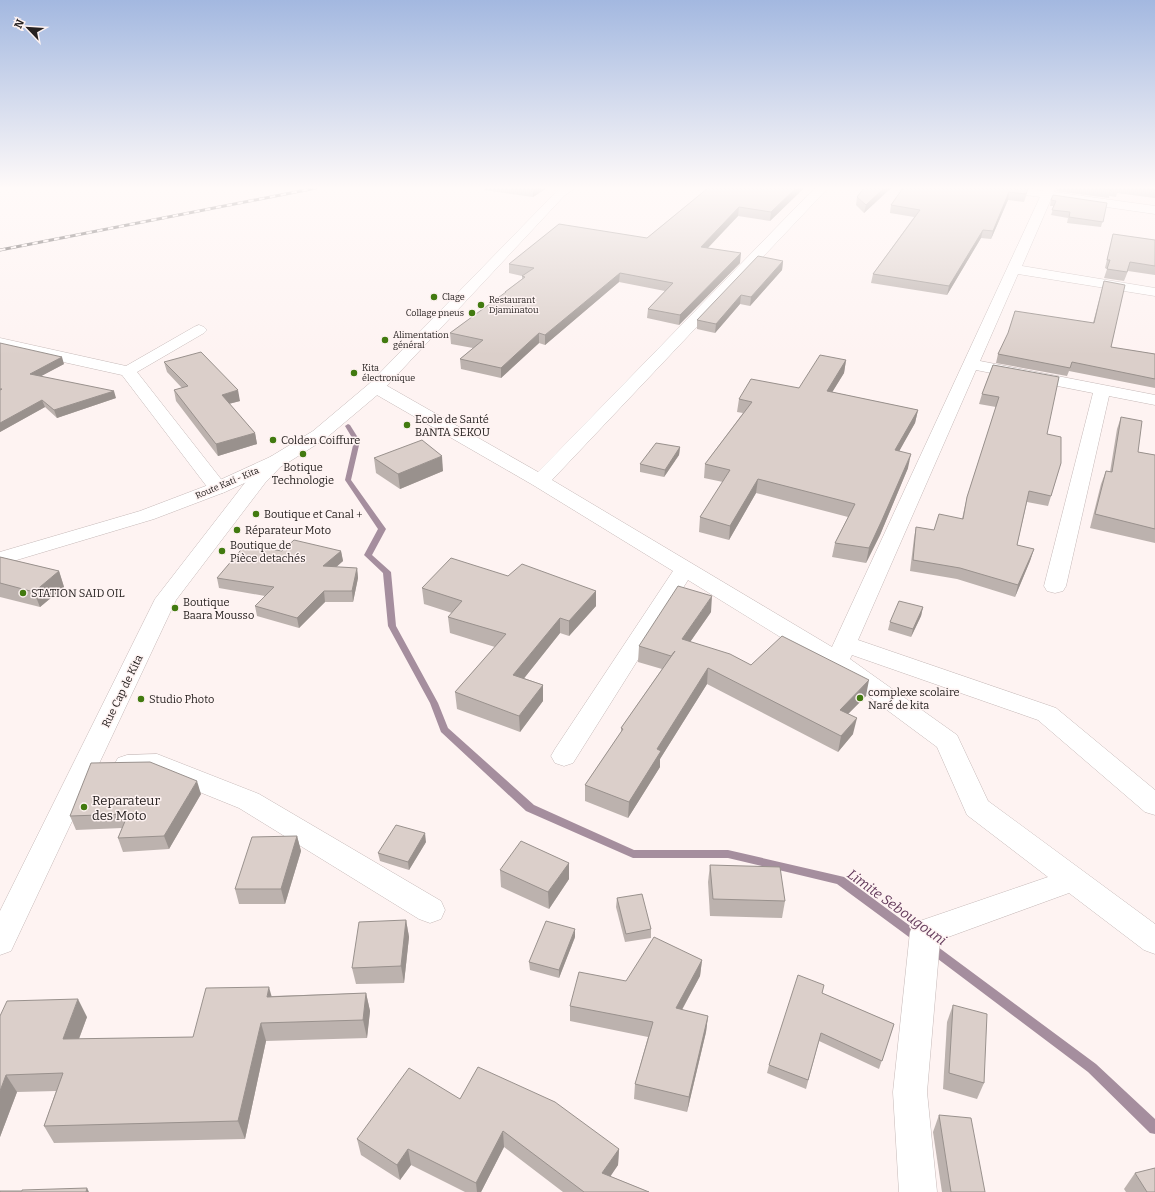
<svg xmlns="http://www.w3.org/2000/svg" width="1155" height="1192" font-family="Bitter,serif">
<rect width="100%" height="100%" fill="#fef3f2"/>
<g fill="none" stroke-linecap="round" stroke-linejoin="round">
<g fill="#a58e9e" fill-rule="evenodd">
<path d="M348 424 350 425 360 441 351 480 386 529 372 555 391 572 396 626 438 703 448 728 534 805 634 850H728L840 876 844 877 921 934 923 937 921 940 917 942 913 940 837 884 728 858H633L526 811 441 732 430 703 388 626 383 573 364 555 378 529 345 480 354 441 345 426Z"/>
<path d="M930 942 934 944 1096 1064 1155 1119V1134L1150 1133 1088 1072 926 950 924 947 926 944Z"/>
</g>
<g stroke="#c6b9b8" stroke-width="1">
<g id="minor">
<path d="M815 188H828L552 480 832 647 1040 197 999 191 993 188H1026L1043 191 1044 188H1056L1054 192 1155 206V214L1051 199 1022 266 1155 288V296L1018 274 980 361 1155 395V405L1109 396 1066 586 1063 591 1055 593 1047 591 1044 586 1093 393 976 370 858 640 1056 708 1155 790V815L1145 812 1038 720 852 655 850 659 957 735 988 801 1155 924V954L1144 950 1069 893 940 940 927 1092 937 1192H899L893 1092 910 932 914 923 1048 877 967 815 937 747 829 667 688 580 573 763 564 766 555 763 551 756 555 749 673 571 533 485 370 391 368 387 370 383 376 382 382 383 538 472Z"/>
<path d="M199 325 204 327 207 330 204 333 137 372 228 488 225 492 218 494 211 492 122 375 0 348V338L126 366 194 327Z"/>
<path d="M157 754 259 794 441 901 445 910 441 919 430 923 419 919 239 808 155 774 127 775 118 772 114 765 118 758 127 755Z"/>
</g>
</g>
<g stroke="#c6b9b8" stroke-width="1">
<path id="tertiary" d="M277 455 284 457 286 461 265 483 176 600 11 951 0 955V911L155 599 251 475 270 457Z"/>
</g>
<g stroke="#c6b9b8" stroke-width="1">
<path id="primary" d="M561 188H575L564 196 382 391 325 439 284 465 225 492 154 519 0 565V552L140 511 211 484 270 457 313 431 370 383 556 192Z"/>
</g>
<use href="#minor" fill="#fff" fill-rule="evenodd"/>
<use href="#tertiary" fill="#fff" fill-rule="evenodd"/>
<use href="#primary" fill="#fff" fill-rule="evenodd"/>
<g stroke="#3f3938" stroke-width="3">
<path id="rail" d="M0 250 316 188"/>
</g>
<use href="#rail" stroke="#fef3f2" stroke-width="2" stroke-dasharray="5.5" stroke-linecap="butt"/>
</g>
<g fill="#bcb2ae">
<path d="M484 188H547L533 197 484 190Z"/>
<path d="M708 188H804L770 221 738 216 708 248 740 263 679 325 647 318 648 309 665 291 619 282 545 345 539 343 501 378 461 369 460 359 473 348 451 344 450 333 505 293V292L522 279V276L509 273V264L647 238Z"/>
<path d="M864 188H891L864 213 856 205 857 197Z"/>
<path d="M1057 188H1155V198L1117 193 1116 197 1109 196V198L1056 191Z"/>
<path d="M1028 189 1026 196 1024 202 1008 200 991 239 981 238 947 295 871 283 873 274 914 217 890 213 891 205Z"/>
<path d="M1051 200 1107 203 1101 227 1067 223 1068 218 1051 215 1054 206H1050Z"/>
<path d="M1113 234 1155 240V275L1128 271 1124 281 1104 278 1107 269 1105 268Z"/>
<path d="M783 261 782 270 750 306 740 304 715 333 697 329V320Z"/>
<path d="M1104 281 1111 347 1155 354V388L1069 371 1067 376 996 363 998 354 1093 323Z"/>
<path d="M0 343 64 364 41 376 116 398 57 418 45 407 0 432Z"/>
<path d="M846 360 844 373 832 392 918 410 915 423 899 451 908 468 880 535 866 563 832 557 835 543 848 517 756 493 729 540 699 532 700 517 723 482 704 478 705 464 743 413 737 412 739 399 799 388Z"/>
<path d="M164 362 240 401 229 404 255 433 257 444 218 456 176 401 174 390 182 388 167 372Z"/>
<path d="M993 365 1047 434 1061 463 1048 506 1027 502 1017 545 1034 549 1030 561 1015 597 957 579 910 571 914 538 916 527 934 530 962 519 967 497 996 407 979 404 982 394Z"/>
<path d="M1121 417 1138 452 1155 455V543L1090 528 1101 484 1106 471 1110 472 1117 429Z"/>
<path d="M680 447 679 455 664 477 640 472V464Z"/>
<path d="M374 458 443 471 400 489 376 473Z"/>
<path d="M282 551H341L343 561 336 567 357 568 358 578 353 602H325L299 628 257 616 255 606 265 596 219 588 217 578Z"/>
<path d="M0 557 59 571 64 587 40 607 0 597Z"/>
<path d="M508 576 596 591V606L569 636 560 633 524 678 543 685V701L520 732 457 709 455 692 495 647 450 633 448 617 452 613 424 604 422 588Z"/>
<path d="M923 607 921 616 911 637 888 630 890 622Z"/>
<path d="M711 612 690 642 751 665 866 696 848 714 853 734 838 752 707 684 660 759V767L628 818 585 801V785L621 732V728L662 669 638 662 639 646Z"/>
<path d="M201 794 169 849 123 852 118 838 122 828 76 830 70 816Z"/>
<path d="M297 836 301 851 285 904H239L235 889Z"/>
<path d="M426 842 409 870 380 861 378 853Z"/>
<path d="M569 863V879L549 909 501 887 500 870Z"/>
<path d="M710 865 785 901 782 918 710 916 708 882Z"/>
<path d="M617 898 651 929V938L625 942 616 907Z"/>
<path d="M406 920 409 937 404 983 356 984 352 968Z"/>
<path d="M575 937 559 978 530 970 529 962Z"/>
<path d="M702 960 700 976 682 1010 708 1016 706 1032 687 1112 634 1099 635 1084 648 1037 570 1021V1006L626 981Z"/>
<path d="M366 993 370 1011 367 1038 266 1041 245 1139 54 1143 44 1126 56 1091 17 1092 0 1137V1016L87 1017 79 1039 193 1037 272 996Z"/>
<path d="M822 993 894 1024 879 1069 819 1041 806 1089 767 1073 769 1065Z"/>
<path d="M953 1005 984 1083 977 1099 943 1089 947 1022Z"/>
<path d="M460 1099 619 1149 618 1165 610 1176 649 1192H563L504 1147 481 1192H465L411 1165 400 1180 361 1155 357 1139Z"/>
<path d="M939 1115 985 1192H942L933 1132Z"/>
<path d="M1135 1173 1155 1192H1126L1124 1189Z"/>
</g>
<g fill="#99918d">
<path d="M533 188H547L533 197Z"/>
<path d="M796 188H804L770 221 771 212Z"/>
<path d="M884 188H891L864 213 866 205Z"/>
<path d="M1009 192 1008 200 991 239 993 231Z"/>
<path d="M739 207 738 216 700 256 701 247Z"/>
<path d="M983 230 981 238 947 295 949 286Z"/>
<path d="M741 253 740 263 679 325 680 315Z"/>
<path d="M783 261 782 270 750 306 751 297Z"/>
<path d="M620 273 619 282 545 345V335Z"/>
<path d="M741 295 740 304 715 333 716 324Z"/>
<path d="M539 333V343L501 378V368Z"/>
<path d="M62 357 64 364 32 381 30 374Z"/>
<path d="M846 360 844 373 825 404 827 391Z"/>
<path d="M238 390 240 401 224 405 222 395Z"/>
<path d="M114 391 116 398 57 418 54 410Z"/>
<path d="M42 400 45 407 0 432V423Z"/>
<path d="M918 410 915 423 892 464 895 450Z"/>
<path d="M255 433 257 444 218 456 216 444Z"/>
<path d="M680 447 679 455 664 477 665 470Z"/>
<path d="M911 454 908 468 880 535 866 563 869 548Z"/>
<path d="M442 456 443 471 400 489 398 474Z"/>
<path d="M758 479 756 493 729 540 730 526Z"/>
<path d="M1034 549 1030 561 1015 597 1018 585Z"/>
<path d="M341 551 343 561 325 577 323 566Z"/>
<path d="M357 568 358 578 353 602 352 591Z"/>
<path d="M59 571 64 587 40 607 34 592Z"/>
<path d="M324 591 325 602 299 628 297 618Z"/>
<path d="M596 591V606L569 636V621Z"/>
<path d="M712 596 711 612 681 655 682 639Z"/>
<path d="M923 607 921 616 911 637 913 629Z"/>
<path d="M560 618V633L514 691 513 675Z"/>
<path d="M708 668 707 684 660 759V767L628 818 629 802 657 749Z"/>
<path d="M869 680 866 696 837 725 840 710Z"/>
<path d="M543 685V701L520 732 519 716Z"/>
<path d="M857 718 853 734 838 752 841 736Z"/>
<path d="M197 781 201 794 169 849 164 836Z"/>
<path d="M425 833 426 842 409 870 408 862Z"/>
<path d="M297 836 301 851 285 904 281 889Z"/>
<path d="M569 863V879L549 909 548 892Z"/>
<path d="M406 920 409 937 404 983 401 966Z"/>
<path d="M575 929V937L559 978V970Z"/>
<path d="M702 960 700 976 674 1024 676 1008Z"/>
<path d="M269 987 274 1005 267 997Z"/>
<path d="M366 993 370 1011 367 1038 363 1020Z"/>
<path d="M78 999 87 1017 72 1057 63 1039Z"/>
<path d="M708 1016 706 1032 687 1112 689 1097Z"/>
<path d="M261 1023 266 1041 245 1139 238 1121Z"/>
<path d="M6 1075 17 1092 0 1137V1091Z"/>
<path d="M503 1131 504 1147 481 1192H477L476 1183Z"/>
<path d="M408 1149 411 1165 400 1180 397 1165Z"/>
<path d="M619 1149 618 1165 602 1189V1173Z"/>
<path d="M87 1188 89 1192H86Z"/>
</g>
<g fill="#dbcfca" stroke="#99918d">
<path d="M708 188H796L771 212 739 207 701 247 741 253 680 315 648 309 673 283 620 273 545 335 539 333 501 368 460 359 483 340 450 333 506 292H505L525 277 522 276 534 268 509 264 559 224 647 238Z"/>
<path d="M864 188H884L866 205 857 197Z"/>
<path d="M903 188H1027L1028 189 1026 194 1009 192 993 231 983 230 949 286 873 274 920 210 891 205Z"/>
<path d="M1098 188H1111V190Z"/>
<path d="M1143 188H1155V190Z"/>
<path d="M1053 195 1107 203 1103 222 1069 217 1070 212 1052 210 1056 201 1051 200Z"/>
<path d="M1113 234 1155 240V266L1130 262 1127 272 1107 269 1110 260H1107Z"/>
<path d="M758 256 783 261 751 297 741 295 716 324 697 320Z"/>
<path d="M1104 281 1125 285 1111 347 1155 354V379L1072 362 1070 368 998 354 1008 333 1015 311 1094 323Z"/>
<path d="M0 343 62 357 30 374 114 391 54 410 42 400 0 423V390L2 389H0Z"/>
<path d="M201 352 238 390 222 395 255 433 216 444 174 390 188 386 164 362Z"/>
<path d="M820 355 846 360 827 391 918 410 895 450 911 454 882 520 869 548 835 543 855 504 758 479 730 526 700 517 730 470 705 464 752 402 739 399 751 379 799 388Z"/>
<path d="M993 365 1059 377 1047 434 1061 437V463L1051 496 1029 491 1017 545 1034 549 1018 585 960 568 913 560 916 527 934 530 939 514 963 519 967 497 999 397 982 394Z"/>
<path d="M1121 417 1142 421 1138 452 1155 455V529L1095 514 1106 471 1112 472Z"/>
<path d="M422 440 442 456 398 474 374 458Z"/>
<path d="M656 443 680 447 665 470 640 464Z"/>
<path d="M294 540 341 551 323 566 357 568 352 591H324L297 618 255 606 274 587 217 578 245 545 282 551Z"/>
<path d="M0 557 59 571 34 592 0 583Z"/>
<path d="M451 558 508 576 522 564 596 591 569 621 560 618 513 675 543 685 519 716 455 692 506 634 448 617 462 601 422 588Z"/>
<path d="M678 586 712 596 682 639 730 654 751 665 782 636 869 680 840 710 857 718 841 736 708 668 657 749 661 751 629 802 585 785 623 729 621 728 675 651 671 656 639 646Z"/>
<path d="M899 601 923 607 913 629 890 622Z"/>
<path d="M150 762 197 781 164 836 118 838 128 814 70 816 91 763Z"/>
<path d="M396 825 425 833 408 862 378 853Z"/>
<path d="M297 836 281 889H235L252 837Z"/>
<path d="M521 841 569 863 548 892 500 870Z"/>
<path d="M710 865 780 867 785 901 713 899Z"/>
<path d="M642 894 651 929 626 934 617 898Z"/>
<path d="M406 920 401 966 352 968 359 922Z"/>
<path d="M546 921 575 929 559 970 529 962Z"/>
<path d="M654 937 702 960 676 1008 708 1016 689 1097 635 1084 653 1022 570 1006 579 972 626 981Z"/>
<path d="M798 975 824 985 822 993 894 1024 882 1061 821 1033 808 1080 769 1065Z"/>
<path d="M269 987 267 997 366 993 363 1020 261 1023 238 1121 44 1126 63 1073 6 1075 0 1091V1016L7 1001 78 999 63 1039 193 1037 206 988Z"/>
<path d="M953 1005 987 1014 984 1083 949 1073Z"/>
<path d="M478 1067 555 1102 619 1149 602 1173 649 1192H584L503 1131 476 1183 408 1149 397 1165 357 1139 409 1068 460 1099Z"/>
<path d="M939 1115 971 1118 985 1192H951Z"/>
<path d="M1155 1168V1192H1147L1135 1173Z"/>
<path d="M87 1188 86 1192H0V1191H22V1190Z"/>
</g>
<linearGradient id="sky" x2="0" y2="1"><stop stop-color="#a3b8e0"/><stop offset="0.53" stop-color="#fffaf9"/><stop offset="1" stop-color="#fffaf9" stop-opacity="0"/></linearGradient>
<rect width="1155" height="355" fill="url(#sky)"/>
<g fill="#427a10" stroke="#fef3f2" stroke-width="1.5">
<circle cx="434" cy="297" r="4"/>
<circle cx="481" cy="305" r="4"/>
<circle cx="472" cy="313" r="4"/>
<circle cx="385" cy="340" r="4"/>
<circle cx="354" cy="373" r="4"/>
<circle cx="407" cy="425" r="4"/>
<circle cx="273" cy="440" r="4"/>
<circle cx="303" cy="454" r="4"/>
<circle cx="256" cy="514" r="4"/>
<circle cx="237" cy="530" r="4"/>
<circle cx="222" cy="551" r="4"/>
<circle cx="23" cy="593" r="4"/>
<circle cx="175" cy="608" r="4"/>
<circle cx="860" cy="698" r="4"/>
<circle cx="141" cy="699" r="4"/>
<circle cx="84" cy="807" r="4"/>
</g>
<g text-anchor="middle" stroke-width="3" stroke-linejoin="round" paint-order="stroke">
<g font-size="9" fill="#272221" stroke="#fef3f2" text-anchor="start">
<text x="442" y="300">Clage</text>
<text x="489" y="303">Restaurant<tspan x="489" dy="10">Djaminatou</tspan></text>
<text x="464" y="316" text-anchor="end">Collage pneus</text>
<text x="393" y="338">Alimentation<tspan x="393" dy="10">général</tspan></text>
<text x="362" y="371">Kita<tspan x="362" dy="10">électronique</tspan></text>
</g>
<g font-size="9" fill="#272221" stroke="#fef3f2">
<text transform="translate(227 483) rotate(-23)" y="3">Route Kati - Kita</text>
</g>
<g font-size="11" fill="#272221" stroke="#fef3f2" text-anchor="start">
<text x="415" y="423">Ecole de Santé<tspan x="415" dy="13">BANTA SEKOU</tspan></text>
<text x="281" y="444">Colden Coiffure</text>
<text x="303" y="471" text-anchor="middle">Botique<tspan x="303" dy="13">Technologie</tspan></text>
<text x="264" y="518">Boutique et Canal +</text>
<text x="245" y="534">Réparateur Moto</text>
<text x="230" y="549">Boutique de<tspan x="230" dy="13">Pièce detachés</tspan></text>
<text x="31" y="597">STATION SAID OIL</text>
<text x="183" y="606">Boutique<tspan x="183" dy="13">Baara Mousso</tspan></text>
<text x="868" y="696">complexe scolaire<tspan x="868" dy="13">Naré de kita</tspan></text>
<text x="149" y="703">Studio Photo</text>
</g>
<g font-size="11" fill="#272221" stroke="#fef3f2">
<text transform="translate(122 691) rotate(-64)" y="4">Rue Cap de Kita</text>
</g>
<g font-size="13" fill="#272221" stroke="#fef3f2" text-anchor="start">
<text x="92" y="805">Reparateur<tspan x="92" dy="15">des Moto</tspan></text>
</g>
<g font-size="14" font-style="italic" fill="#62395a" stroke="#fef3f2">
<text transform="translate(897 907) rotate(36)" y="5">Limite Sebougouni</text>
</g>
</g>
<g transform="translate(28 28) rotate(295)" stroke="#fef3f2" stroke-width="3" paint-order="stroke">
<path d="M0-3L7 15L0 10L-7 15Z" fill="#272221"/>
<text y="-6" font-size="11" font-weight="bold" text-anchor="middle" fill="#272221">N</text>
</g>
</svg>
